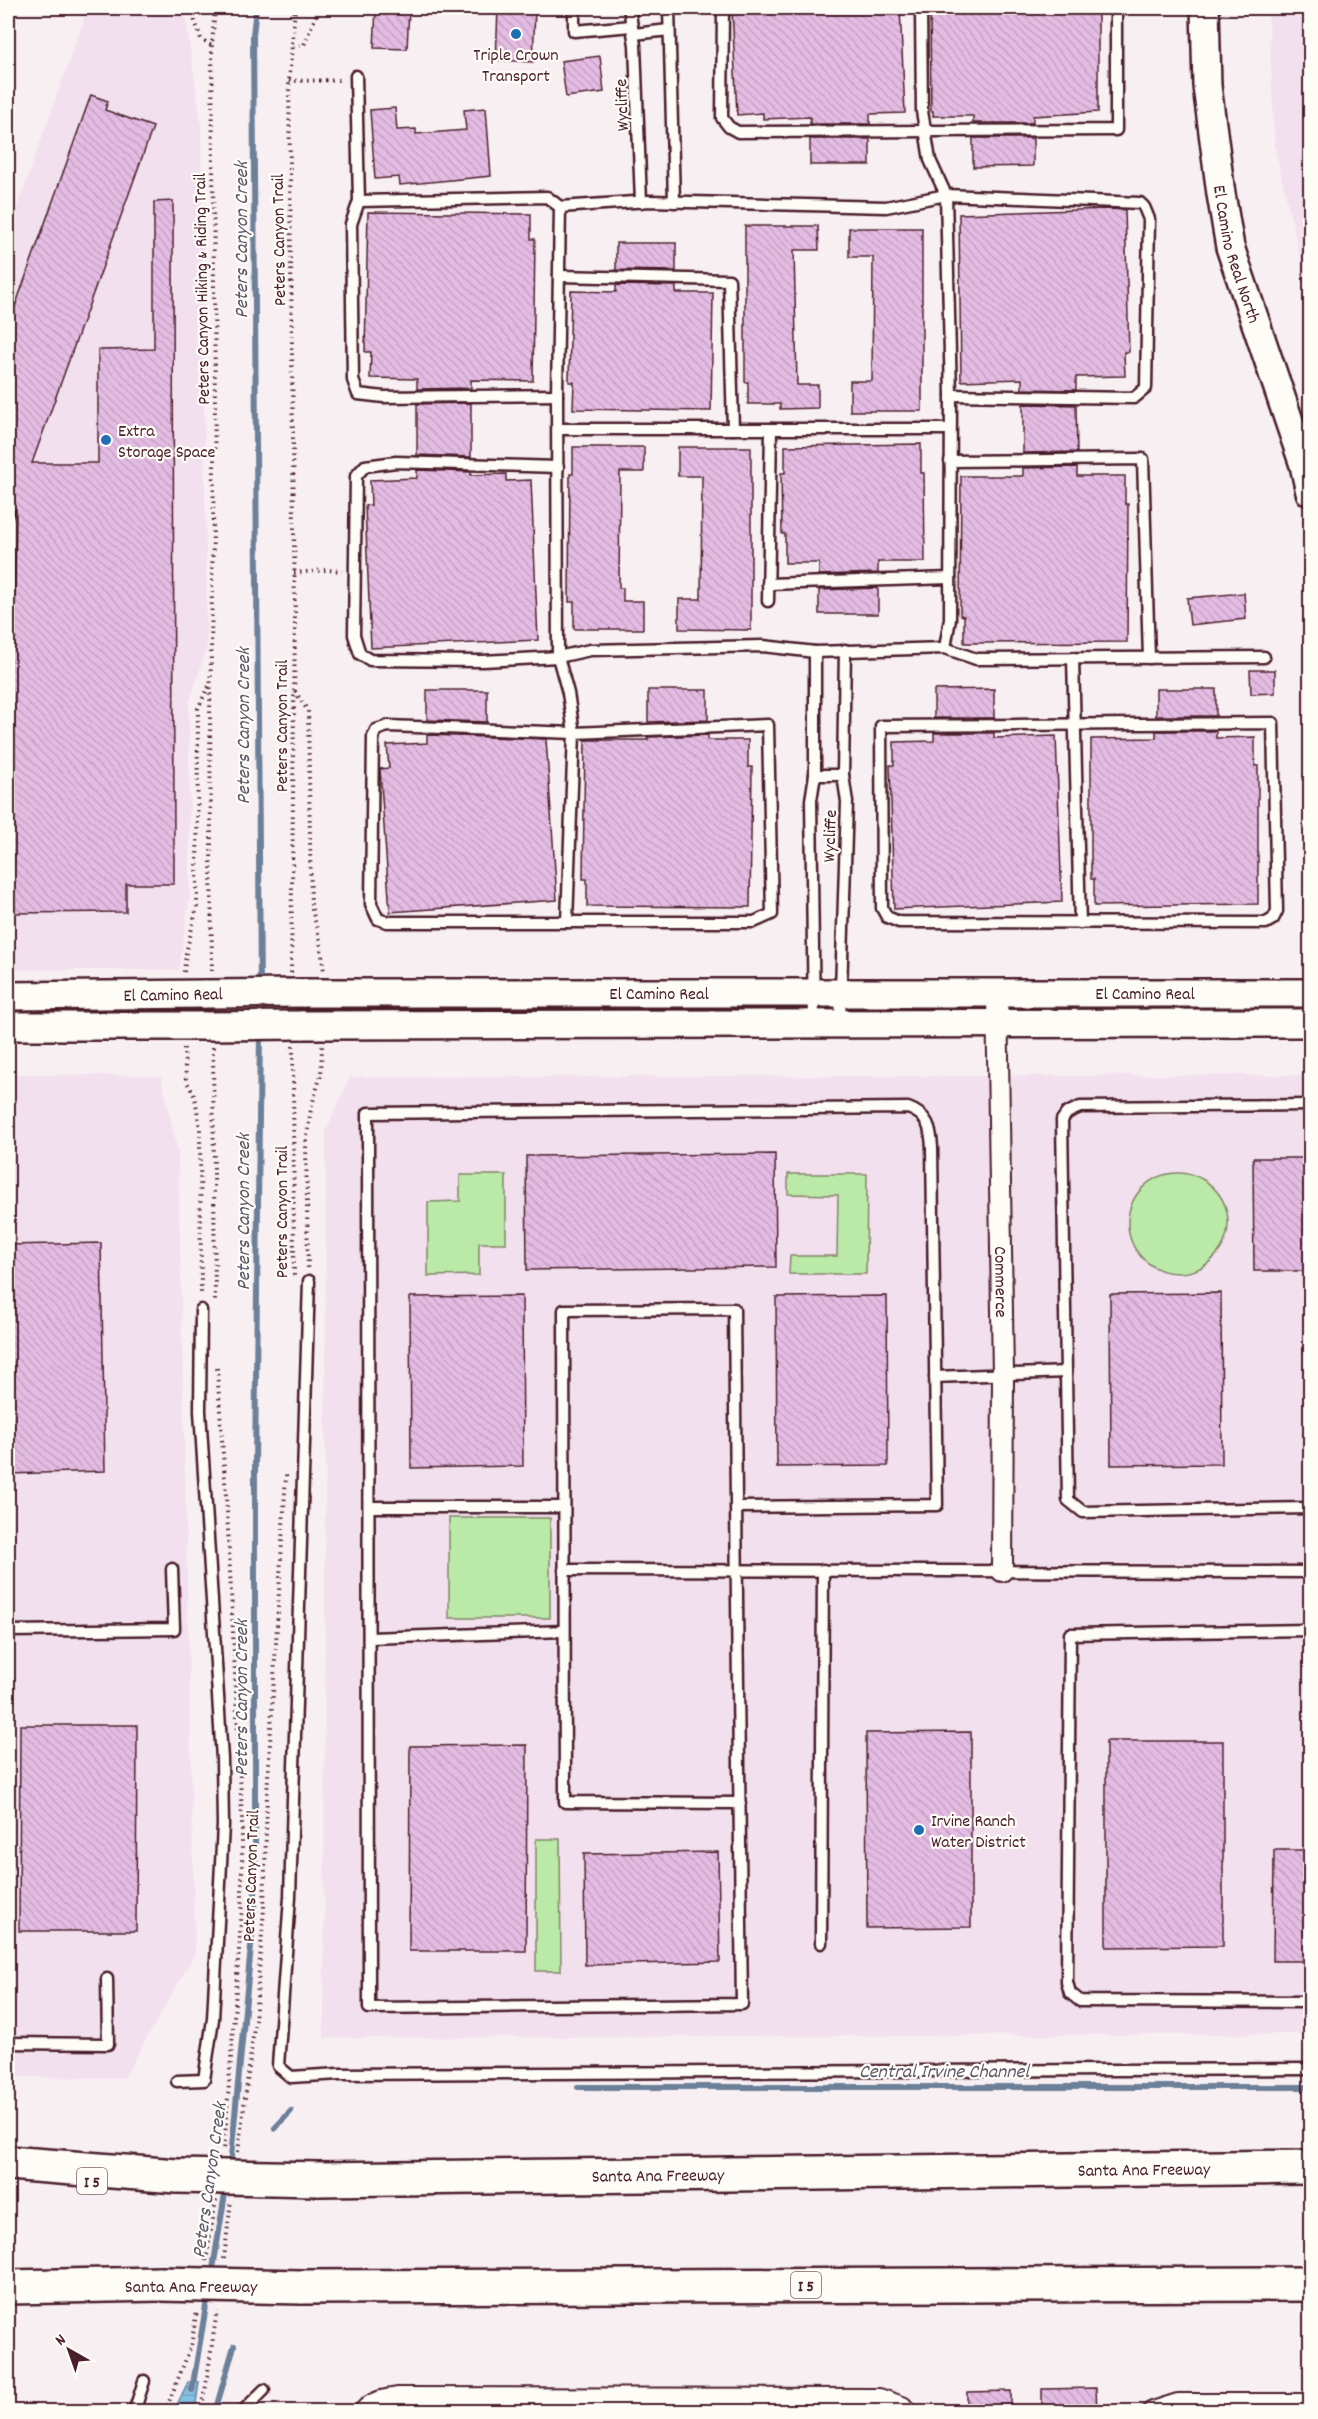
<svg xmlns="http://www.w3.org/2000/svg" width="1318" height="2419" font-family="Dekko,sans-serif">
<defs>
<pattern id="water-rules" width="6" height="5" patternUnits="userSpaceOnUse" patternTransform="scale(1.5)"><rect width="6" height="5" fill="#82c1e2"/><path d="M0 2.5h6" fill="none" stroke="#72a5c2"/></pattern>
<pattern id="building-back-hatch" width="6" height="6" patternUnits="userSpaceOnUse" patternTransform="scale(1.5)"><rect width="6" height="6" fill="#e4bce3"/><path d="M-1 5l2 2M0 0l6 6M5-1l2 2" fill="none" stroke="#c5a1c3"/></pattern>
</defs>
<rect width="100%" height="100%" fill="#f8eff3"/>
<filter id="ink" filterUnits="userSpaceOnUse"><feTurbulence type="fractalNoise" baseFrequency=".0167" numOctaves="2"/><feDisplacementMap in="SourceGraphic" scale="12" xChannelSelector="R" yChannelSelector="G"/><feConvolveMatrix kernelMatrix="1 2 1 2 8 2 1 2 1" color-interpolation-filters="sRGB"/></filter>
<g filter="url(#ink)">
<g fill="#f2e0ee">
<path d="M88 8H184L201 121 207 648 189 704 190 893 179 970H8V232Z"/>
<path d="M1268 8H1310V301L1275 149Z"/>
<path d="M8 1074 161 1076 178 1152 195 1954 124 2078 8 2077Z"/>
<path d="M1310 1075V2034L324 2038 326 1131 350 1077Z"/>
</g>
<g fill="#bbe9a7" stroke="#828469" stroke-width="1.5">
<circle cx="1178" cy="1223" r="50"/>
<path d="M788 1174H867L866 1274H789L790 1256H837L838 1195 788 1194Z"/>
<path d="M460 1175H506V1243H479V1275L428 1276V1202L460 1201Z"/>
<rect x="449" y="1518" width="101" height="100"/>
<path d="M536 1839H560L561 1971H536Z"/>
</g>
<path fill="url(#water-rules)" stroke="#6c8099" stroke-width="1.5" d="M188 2382H199L195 2411H174Z"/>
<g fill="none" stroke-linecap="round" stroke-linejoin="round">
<g stroke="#6c8099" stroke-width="6">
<path d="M256 8 253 35 260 988"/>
<path d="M578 2087H1310"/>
<path d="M275 2128 291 2111"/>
<path d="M230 2168 255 1904V1465L260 1031"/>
<path d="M212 2275 226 2187"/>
<path d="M192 2390 208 2294"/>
<path d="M215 2412 234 2346"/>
</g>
</g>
<g fill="url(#building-back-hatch)" stroke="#4a1f2b" stroke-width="1.5">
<path d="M376 8H409L407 49 374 48Z"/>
<path d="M498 8H535L533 62 496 60Z"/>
<path d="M732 8H900L905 113 870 114V124H810V117L763 119V113L737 115Z"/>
<path d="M930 8H1098V112L1033 116V123H973V116H933V111H931Z"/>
<path d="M600 56 604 92 566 97 561 61Z"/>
<path d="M91 95 108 101 105 110 153 127 32 463H98V350L154 349V202L173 201 174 884H126V912L8 913V633H14L16 508 10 525H8V326Z"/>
<path d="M395 108 397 130 416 129V134L466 130 464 110 486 108 491 176 400 185 399 177 375 179 370 110Z"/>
<path d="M973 138H1033V166L973 167Z"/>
<rect x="810" y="139" width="60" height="26"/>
<path d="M1107 209 1125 210 1129 352H1124L1125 376 1076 377V390L1022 389V379L961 381 959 214Z"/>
<path d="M368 212 531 214V239H535L533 381 471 380V388L417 389V379L370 378 371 352H365Z"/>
<path d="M745 226H818L819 250H794L797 385H818V408L780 409V404H748V382H745Z"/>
<path d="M849 228H922V411H850V381H872L873 257H849Z"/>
<path d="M616 243H676V271L616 270Z"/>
<path d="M616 285 676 286V293H713L711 411 573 409 574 382H569L571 291 616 292Z"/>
<path d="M471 403V457L417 455V404Z"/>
<path d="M1023 404 1076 405 1077 452 1023 453Z"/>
<path d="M921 444V473H924L925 562H878V573L819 575V563H785V534H782L781 473H785V446Z"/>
<path d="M573 447H644V472H620L619 588H623V601H643V629H574V602H569L570 474H573Z"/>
<path d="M678 447H751V630L679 629V599H701L702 476H678Z"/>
<path d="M1077 467V476H1125V504H1128L1127 642 964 643V616L960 615 961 476H1023V468Z"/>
<path d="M417 470 471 472V475L506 474V481L531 480 538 640 371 648 365 506 371 505 370 480 417 478Z"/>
<path d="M878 588V614H819V590Z"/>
<path d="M1244 593 1246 619 1190 625 1187 598Z"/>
<path d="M1250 670H1275V693L1251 694Z"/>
<path d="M994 689V718H934V690Z"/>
<rect x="1156" y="689" width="60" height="27"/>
<path d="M427 690H487V722L427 720Z"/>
<path d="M648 690H708V720L648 722Z"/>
<path d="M1156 731H1216V738L1255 737V766H1258V904L1094 906V879H1091V739L1156 738Z"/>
<path d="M934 733H994V738L1056 736 1062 902 894 909 890 765H894V742L934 741Z"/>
<path d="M427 735 546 739 557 900 390 912 380 769 389 768 387 745 427 743Z"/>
<path d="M708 735V740H748V767H752L750 907 587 906V879H583L585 740H648V737Z"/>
<path d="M775 1154 776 1267 527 1270 526 1156Z"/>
<path d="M1253 1158H1311V1271H1254Z"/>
<path d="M101 1243 105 1471 9 1474 8 1245Z"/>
<path d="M1221 1293 1222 1464 1111 1465 1110 1294Z"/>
<path d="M522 1296 523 1466 411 1468 410 1297Z"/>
<path d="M887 1296 888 1466 777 1467 776 1297Z"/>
<path d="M20 1725H137L136 1931H19Z"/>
<path d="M971 1732V1927L867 1928 866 1733Z"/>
<path d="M1106 1741H1223V1946L1106 1947Z"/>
<path d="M527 1745 526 1951H409L410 1746Z"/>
<path d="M1274 1850H1311V1961H1273Z"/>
<path d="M718 1852 720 1962 585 1965 584 1854Z"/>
<path d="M1096 2388 1097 2412H1042V2389Z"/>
<path d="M1011 2391V2412H967V2392Z"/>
</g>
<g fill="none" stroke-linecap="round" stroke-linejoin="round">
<g stroke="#4a1f2b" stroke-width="15">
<g id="service">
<path d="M574 8V31L632 26"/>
<path d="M629 8 635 45 641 202"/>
<path d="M669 8 674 202"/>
<path d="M723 8 722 118 729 127 738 132 1116 130V8"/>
<path d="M921 8 922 111 930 160 946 195 951 395 950 619 945 648"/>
<path d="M634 34 669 30"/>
<path d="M356 76 359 201 351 224 353 380 358 394 384 397 557 395"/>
<path d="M359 201 547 197 560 207 649 201 886 207 946 195 1140 203 1144 207 1149 219 1146 388 1134 398 951 395"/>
<path d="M560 207 557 395 558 657 568 693 574 733 567 922"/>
<path d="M559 276 729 280 733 429"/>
<path d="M558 429H950"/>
<path d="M950 461 1143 459 1149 658"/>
<path d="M558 467 396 462 365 466 356 476 354 635 360 654 370 660 482 661 558 657 590 650 763 646 815 652 945 648 976 659 1264 657"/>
<path d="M768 584 950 578"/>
<path d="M768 601 771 429"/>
<path d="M1073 658 1080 923"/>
<path d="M1273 723 1277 911 1273 919 1266 923 899 922 887 917 882 908 881 726Z"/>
<path d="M768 725 772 914 754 922H387L378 919 371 904 373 737 376 730 388 726 574 733Z"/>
<path d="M815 775H843"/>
<path d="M814 1023 811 800 815 775V652"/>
<path d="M840 1023 847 802 843 775 845 650"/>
<path d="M1310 1105 1080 1107 1067 1113 1062 1120 1068 1500 1083 1512 1310 1508"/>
<path d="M309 1281 290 1897 278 2066 291 2077 339 2074 1310 2069"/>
<path d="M935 1377 1066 1372"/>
<path d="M369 1507H564"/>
<path d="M736 1507 937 1505 932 1148C931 1128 928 1115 908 1108L368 1113 369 2008 742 2004C739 1772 736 1541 734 1309L564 1310 565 1802 740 1803"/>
<path d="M564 1570 1310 1572"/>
<path d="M1310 1630 1070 1634 1067 1982 1070 1993 1080 2001 1310 2002"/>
<path d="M8 1631 174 1629 172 1569"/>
<path d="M370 1638 564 1631"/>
<path d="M821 1943 823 1570"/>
<path d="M8 2043 108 2044 107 1979"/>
<path d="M177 2081 204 2080 213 2019 223 1825 222 1759 200 1411 201 1310"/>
<path d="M134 2412 144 2381"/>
<path d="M242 2412 264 2390"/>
</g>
</g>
<g stroke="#4a1f2b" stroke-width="24">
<g id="minor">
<path id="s1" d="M997 992 1003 1375 1002 1571"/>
<path d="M364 2412C373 2401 384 2400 398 2398L879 2399 902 2407 906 2412"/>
<path d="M1153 2412 1178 2404H1310"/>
</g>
</g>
<g stroke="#4a1f2b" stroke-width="32">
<g id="secondary">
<path id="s2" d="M1205 8 1207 86 1221 194 1230 247 1304 465 1310 492"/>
<path id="s3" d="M302 993H1310"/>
<path d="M8 996 206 994"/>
<path d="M301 1025 1310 1023"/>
<path d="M8 1026H206"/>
</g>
</g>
<g stroke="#4a1f2b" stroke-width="38">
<g id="motorway">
<path d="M8 2163 177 2176"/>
<path id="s4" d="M318 2179 1310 2167"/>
<path d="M8 2287 160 2284"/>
<path d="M301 2287 1310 2284"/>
</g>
</g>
<g stroke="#4a1f2b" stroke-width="4" stroke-dasharray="1.5 4.5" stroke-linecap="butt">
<path d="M195 8V21L201 39 211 45"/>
<path d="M293 47 304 45 319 8"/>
<path d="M289 81 343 80"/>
<path d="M294 573 326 570 342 571"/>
<path d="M295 691 308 711 311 906 320 940 324 972"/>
<path d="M212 971 210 715 215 407 212 45 215 8"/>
<path d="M184 972 186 953 197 907 198 708 209 686"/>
<path d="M291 973 295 620 289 81 295 8"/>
<path d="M293 1046 294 1276"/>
<path d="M213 1047 215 1304"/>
<path d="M184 1048 186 1080 195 1097 200 1129 201 1296"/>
<path d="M308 1268 306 1144 311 1108 321 1075 322 1046"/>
<path d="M217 1368 227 1510 242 1816V1909L224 2151"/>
<path d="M238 2152 255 2021 264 1909 267 1794 286 1475"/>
<path d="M224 2259 231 2201"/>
<path d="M206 2261 216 2200"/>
<path d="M165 2412 191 2346 197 2310"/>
<path d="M202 2412 217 2311"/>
</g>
<use href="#service" stroke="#fdfcf7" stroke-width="10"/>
<use href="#minor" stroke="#fdfcf7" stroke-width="20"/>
<use href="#secondary" stroke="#fdfcf7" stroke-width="27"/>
<use href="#motorway" stroke="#fdfcf7" stroke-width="33"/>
<g stroke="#4a1f2b" stroke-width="32" stroke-linecap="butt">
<g id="secondary-bridge">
<path d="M206 994 302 993"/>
<path d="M206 1026 301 1025"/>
</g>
</g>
<g stroke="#4a1f2b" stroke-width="38" stroke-linecap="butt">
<g id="motorway-bridge">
<path d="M177 2176 318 2179"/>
<path d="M160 2284 301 2287"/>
</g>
</g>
<use href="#secondary-bridge" stroke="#fdfcf7" stroke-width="27"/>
<use href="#motorway-bridge" stroke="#fdfcf7" stroke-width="33"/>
</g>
</g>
<g fill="#1f6fb2" stroke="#fdfcf7" stroke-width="2">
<circle cx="516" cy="34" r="6"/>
<circle cx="106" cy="440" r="6"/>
<circle cx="919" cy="1830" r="6"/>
</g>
<g text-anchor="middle" stroke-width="4.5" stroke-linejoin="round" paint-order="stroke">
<g fill="#fdfcf7" stroke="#806168" stroke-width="1.5">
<rect x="77" y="2168" width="30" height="26" rx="4.5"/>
<rect x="791" y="2272" width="30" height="26" rx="4.5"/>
</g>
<g font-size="16" font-weight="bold" fill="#4a1f2b">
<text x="92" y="2187">I 5</text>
<text x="806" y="2291">I 5</text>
</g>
<g font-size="18" fill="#4a1f2b" stroke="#fdfcf7" text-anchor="start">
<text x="516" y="60" text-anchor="middle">Triple Crown<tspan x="516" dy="21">Transport</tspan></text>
<text x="118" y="436">Extra<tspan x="118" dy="21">Storage Space</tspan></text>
<text x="931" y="1826">Irvine Ranch<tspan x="931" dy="21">Water District</tspan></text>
</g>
<g font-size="18" fill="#4a1f2b" stroke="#fdfcf7">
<text transform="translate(621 105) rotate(-92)" y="6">Wycliffe</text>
<text transform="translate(278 240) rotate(-91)" y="6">Peters Canyon Trail</text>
<text dy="6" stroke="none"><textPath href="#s2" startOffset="249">El Camino Real North</textPath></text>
<text transform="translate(201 289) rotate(-91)" y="6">Peters Canyon Hiking &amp; Riding Trail</text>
<text transform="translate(281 726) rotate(-90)" y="6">Peters Canyon Trail</text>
<text transform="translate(829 836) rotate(-88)" y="6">Wycliffe</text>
<text dy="6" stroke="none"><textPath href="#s3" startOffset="357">El Camino Real</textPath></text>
<text dy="6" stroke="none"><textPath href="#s3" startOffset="843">El Camino Real</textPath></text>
<text transform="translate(173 994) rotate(-1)" y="6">El Camino Real</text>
<text transform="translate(281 1212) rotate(-90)" y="6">Peters Canyon Trail</text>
<text dy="6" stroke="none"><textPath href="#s1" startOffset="290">Commerce</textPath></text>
<text transform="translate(250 1876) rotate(-88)" y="6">Peters Canyon Trail</text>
<text dy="6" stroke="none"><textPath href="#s4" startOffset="826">Santa Ana Freeway</textPath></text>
<text dy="6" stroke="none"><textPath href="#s4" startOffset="340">Santa Ana Freeway</textPath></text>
<text x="191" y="2292">Santa Ana Freeway</text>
</g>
<g font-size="20" font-style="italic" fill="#5e586b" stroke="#fdfcf7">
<text transform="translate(240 240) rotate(-90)" y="7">Peters Canyon Creek</text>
<text transform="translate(242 726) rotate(-90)" y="7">Peters Canyon Creek</text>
<text transform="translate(242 1212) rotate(-90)" y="7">Peters Canyon Creek</text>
<text transform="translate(240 1698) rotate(-90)" y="7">Peters Canyon Creek</text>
<text x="944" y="2077">Central Irvine Channel</text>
<text transform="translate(208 2180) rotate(-82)" y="7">Peters Canyon Creek</text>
</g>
</g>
<rect width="1318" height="2419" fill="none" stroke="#fdfcf7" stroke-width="30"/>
<rect x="15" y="15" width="1288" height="2389" fill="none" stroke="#4a1f2b" stroke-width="2" filter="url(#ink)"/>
<g transform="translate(69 2350) rotate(320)" stroke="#fdfcf7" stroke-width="4.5" paint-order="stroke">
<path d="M0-4.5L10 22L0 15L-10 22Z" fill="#4a1f2b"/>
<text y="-9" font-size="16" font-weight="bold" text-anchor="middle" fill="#4a1f2b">N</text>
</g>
</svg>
